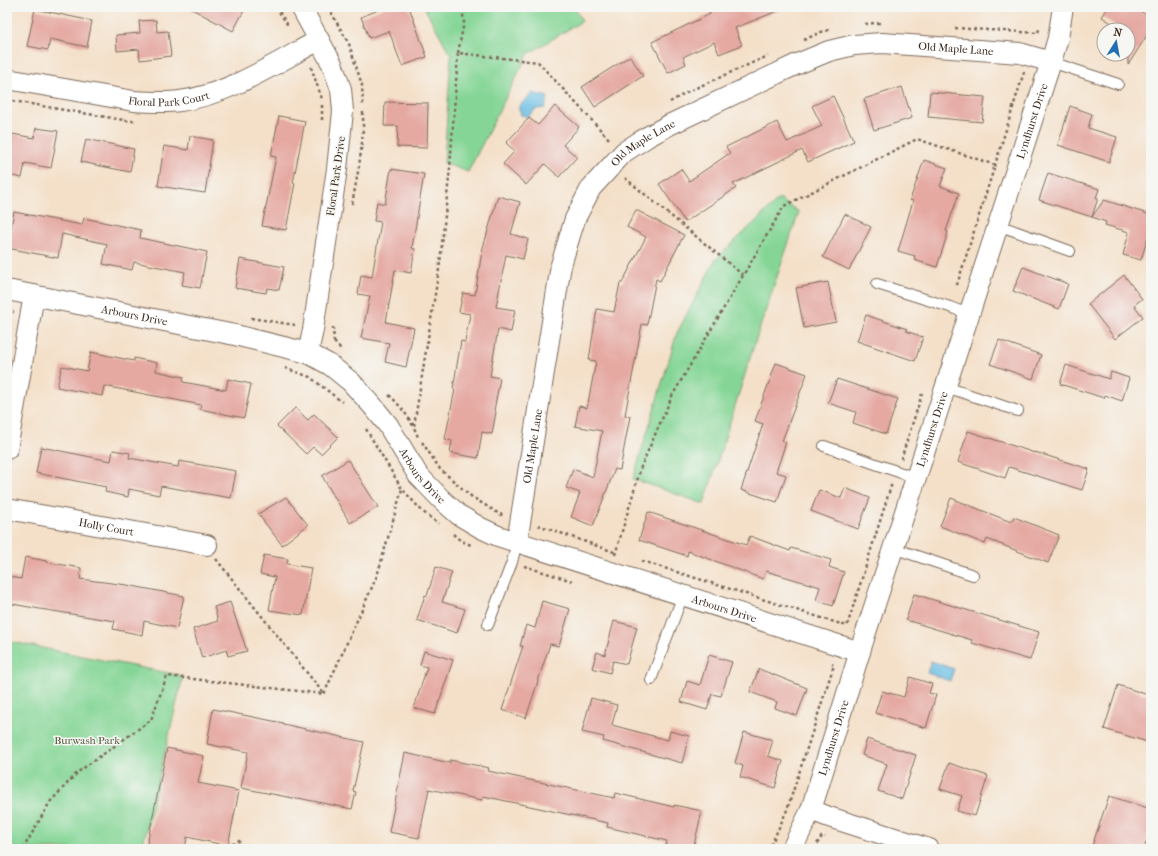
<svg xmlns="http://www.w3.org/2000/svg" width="1158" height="856" viewBox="0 0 1158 856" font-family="'IM FELL French Canon',serif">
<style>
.green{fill:#85d696;stroke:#60805a}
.water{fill:#67bde4;stroke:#517481}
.building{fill:#e5a9a2}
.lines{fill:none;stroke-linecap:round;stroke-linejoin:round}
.service-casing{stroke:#7c6a5a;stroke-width:12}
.minor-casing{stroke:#7c6a5a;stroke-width:22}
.path{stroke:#7c6a5a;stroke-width:2.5;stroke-dasharray:3 3;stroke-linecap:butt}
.service{stroke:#fff;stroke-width:10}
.minor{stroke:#fff;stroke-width:20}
.labels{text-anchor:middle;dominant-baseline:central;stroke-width:3;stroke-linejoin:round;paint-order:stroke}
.street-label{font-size:11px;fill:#3b2a1e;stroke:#f6f6f2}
.park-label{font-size:11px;fill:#4e553c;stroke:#f6f6f2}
</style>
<rect width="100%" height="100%" fill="#f6f6f2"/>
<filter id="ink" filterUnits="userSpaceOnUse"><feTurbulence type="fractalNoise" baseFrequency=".025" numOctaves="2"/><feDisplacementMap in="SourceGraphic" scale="8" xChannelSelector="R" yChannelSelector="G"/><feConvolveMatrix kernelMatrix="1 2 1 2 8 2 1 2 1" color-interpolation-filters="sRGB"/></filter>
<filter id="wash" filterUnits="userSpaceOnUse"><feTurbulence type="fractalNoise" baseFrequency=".012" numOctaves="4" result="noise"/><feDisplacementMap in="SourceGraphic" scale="16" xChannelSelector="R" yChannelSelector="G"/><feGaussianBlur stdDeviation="0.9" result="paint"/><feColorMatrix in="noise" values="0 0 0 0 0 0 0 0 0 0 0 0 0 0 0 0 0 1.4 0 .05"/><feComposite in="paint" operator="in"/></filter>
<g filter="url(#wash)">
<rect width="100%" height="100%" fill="#f4e0c9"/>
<path class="green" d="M 424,7 L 574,7 L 582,21 L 528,54 L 468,172 L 444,163 L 451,55 Z
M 779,199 L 799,212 L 757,336 L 704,504 L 633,479 L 677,333 L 715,260 Z
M 7,641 L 183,676 L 142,849 L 7,849 Z"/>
<path class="water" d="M 533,93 L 548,97 L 545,108 L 536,109 L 527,117 L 523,115 L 522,116 L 520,114 L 521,112 L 519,110 L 519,106 Z
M 931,661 L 954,669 L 950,681 L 927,673 Z"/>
<g id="blocks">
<path class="building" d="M 188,7 L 246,7 L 233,31 Z
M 386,7 L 409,7 L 427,57 L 402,66 L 389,31 L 369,38 L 361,17 Z
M 719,7 L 785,8 L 735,28 L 742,45 L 719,54 L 714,42 L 683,57 L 686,64 L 668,73 L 652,42 L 710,14 L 709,11 Z
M 1108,7 L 1134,7 L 1151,18 L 1151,29 L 1128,65 L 1128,30 L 1122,30 L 1102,17 Z
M 35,9 L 92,21 L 87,47 L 50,39 L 48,50 L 27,46 Z
M 156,20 L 157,32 L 168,31 L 171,56 L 140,60 L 139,49 L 117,51 L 116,35 L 140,33 L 139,21 Z
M 630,56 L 643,76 L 595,107 L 582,87 Z
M 902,87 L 912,118 L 874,130 L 864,99 Z
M 930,92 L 985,97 L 982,122 L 928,117 Z
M 833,96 L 854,141 L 808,162 L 802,150 L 733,184 L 736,188 L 685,222 L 659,184 L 681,169 L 689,181 L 730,153 L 726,147 L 777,122 L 787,142 L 822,126 L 812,106 Z
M 385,102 L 428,103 L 427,148 L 397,147 L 398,126 L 384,126 Z
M 555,106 L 579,127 L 563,145 L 577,157 L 559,177 L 545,164 L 526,185 L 503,164 L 515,151 L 506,143 L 529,118 L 538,125 Z
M 1070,106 L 1092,114 L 1088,128 L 1117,137 L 1109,162 L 1058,145 Z
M 279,116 L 305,121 L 293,183 L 295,183 L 286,230 L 262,226 L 276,157 L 271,156 Z
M 36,128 L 58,131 L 51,168 L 25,163 L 22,178 L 7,175 L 7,133 L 34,138 Z
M 190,136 L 213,140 L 205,193 L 158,186 L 164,146 L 188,150 Z
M 86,139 L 134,149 L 130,172 L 81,162 Z
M 924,160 L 947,168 L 940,186 L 959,193 L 946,231 L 948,232 L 937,267 L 914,260 L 915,256 L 898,251 L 913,201 L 910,200 Z
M 391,169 L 424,174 L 412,248 L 415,249 L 411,273 L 395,270 L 386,322 L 414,328 L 406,367 L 385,362 L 389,343 L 361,338 L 370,296 L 358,294 L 361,275 L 372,277 L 381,222 L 374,221 L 377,202 L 385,204 Z
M 1048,173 L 1099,189 L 1096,198 L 1098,198 L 1092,217 L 1039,200 Z
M 498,196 L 520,202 L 511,234 L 528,239 L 523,259 L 506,255 L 496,307 L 515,310 L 511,332 L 498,329 L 490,376 L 500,378 L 494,411 L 496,412 L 492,434 L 482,432 L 478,458 L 450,453 L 452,441 L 445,439 L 455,389 L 453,389 L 461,341 L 465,342 L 470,314 L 459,312 L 463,293 L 475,295 L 482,251 Z
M 1104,200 L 1151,215 L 1151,227 L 1141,260 L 1123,255 L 1129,232 L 1105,225 L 1106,222 L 1092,217 Z
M 636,210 L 684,235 L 660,281 L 656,279 L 647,325 L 642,324 L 625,415 L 630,416 L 620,470 L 615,469 L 593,526 L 571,517 L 580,493 L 566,488 L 573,469 L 593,477 L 602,431 L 575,426 L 579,406 L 587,408 L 596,361 L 589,360 L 597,309 L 614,312 L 620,283 L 622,283 L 646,237 L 627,227 Z
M 14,212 L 82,225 L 84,218 L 141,230 L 140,238 L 207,252 L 200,288 L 182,285 L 185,272 L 134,262 L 132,270 L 103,264 L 107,244 L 62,234 L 58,258 L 7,248 Z
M 845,214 L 871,227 L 849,270 L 823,257 Z
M 240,259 L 284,267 L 279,290 L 267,288 L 266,293 L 235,288 Z
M 1023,267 L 1068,284 L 1059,309 L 1013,291 Z
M 1124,275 L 1142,299 L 1134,305 L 1143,317 L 1115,339 L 1088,304 Z
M 828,282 L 836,322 L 804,328 L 796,288 Z
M 866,315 L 907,329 L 906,331 L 923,337 L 915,361 L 857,341 Z
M 999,340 L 1041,355 L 1033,379 L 990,364 Z
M 91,352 L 134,361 L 134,358 L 157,363 L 156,371 L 184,377 L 183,382 L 226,390 L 228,379 L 251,384 L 244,418 L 200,409 L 201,405 L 104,386 L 102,396 L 57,387 L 62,366 L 87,371 Z
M 776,363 L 807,374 L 782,441 L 786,442 L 776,472 L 786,475 L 777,502 L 741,490 L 763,424 L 755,421 Z
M 1066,365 L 1109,379 L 1111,372 L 1129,378 L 1122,401 L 1105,395 L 1104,398 L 1060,384 Z
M 837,379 L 898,399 L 886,434 L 853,423 L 856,412 L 828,403 Z
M 295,408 L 308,420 L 314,414 L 338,437 L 321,454 L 313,447 L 306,454 L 277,426 Z
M 968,431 L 1035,453 L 1035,452 L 1089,469 L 1082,490 L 1009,467 L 1005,478 L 958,462 Z
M 41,447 L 111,461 L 113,450 L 130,453 L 129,458 L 178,467 L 179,461 L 236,471 L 231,498 L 161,486 L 159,495 L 129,489 L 128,497 L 105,492 L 106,487 L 36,473 Z
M 348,460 L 378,507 L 350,523 L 322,476 Z
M 845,488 L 870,498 L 858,529 L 811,511 L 819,490 L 841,498 Z
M 286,497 L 308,525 L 282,545 L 258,514 Z
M 951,498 L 1011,522 L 1014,517 L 1059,535 L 1048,563 L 987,539 L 985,544 L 940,526 Z
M 648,512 L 746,545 L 750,536 L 790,551 L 791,548 L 831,560 L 829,567 L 844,572 L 833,606 L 816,600 L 820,587 L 766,571 L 763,579 L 688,551 L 687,556 L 639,540 Z
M 264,555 L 288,559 L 287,564 L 311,568 L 303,615 L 269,610 L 275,577 L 260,574 Z
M 25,557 L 47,561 L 47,562 L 81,568 L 80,579 L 127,585 L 184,596 L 177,628 L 144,621 L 142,635 L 113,629 L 115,621 L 40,609 L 7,603 L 7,576 L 21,579 Z
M 436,567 L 452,572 L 442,602 L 465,609 L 457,633 L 417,620 L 425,595 L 427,596 Z
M 914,594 L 1039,632 L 1030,660 L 972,643 L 972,640 L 906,620 Z
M 542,601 L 570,609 L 559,646 L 550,644 L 526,718 L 502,710 L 523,646 L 520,646 L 526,625 L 535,628 Z
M 230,602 L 247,651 L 228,656 L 226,650 L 202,658 L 193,629 L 218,621 L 214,607 Z
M 614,621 L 637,627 L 627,664 L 613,661 L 610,673 L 592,668 L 597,652 L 605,655 Z
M 424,651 L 453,660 L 435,714 L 414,708 L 427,667 L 420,665 Z
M 709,655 L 732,662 L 721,696 L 712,694 L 707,710 L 681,702 L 687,681 L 700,685 Z
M 759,669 L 807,688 L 797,716 L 775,708 L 777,702 L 750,692 Z
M 910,677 L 932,684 L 929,693 L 936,695 L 926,728 L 875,713 L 882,691 L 904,697 Z
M 1118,685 L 1151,696 L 1151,743 L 1104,729 Z
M 591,698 L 617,705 L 612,725 L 668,740 L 670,731 L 689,736 L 682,763 L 603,741 L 604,737 L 582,732 Z
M 213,709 L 283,723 L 283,724 L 364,742 L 353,791 L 356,792 L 352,809 L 298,798 L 298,799 L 241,788 L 248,752 L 207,744 Z
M 744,732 L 773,740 L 768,756 L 783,761 L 775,788 L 740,777 L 743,766 L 735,763 Z
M 867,739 L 916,755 L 902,799 L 878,791 L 887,764 L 862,755 Z
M 167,748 L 204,756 L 198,783 L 239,791 L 228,846 L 187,837 L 185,849 L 146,849 Z
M 405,753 L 450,763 L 450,760 L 489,768 L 488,771 L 614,798 L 615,793 L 674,807 L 674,805 L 702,811 L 693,849 L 665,849 L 667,841 L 607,827 L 608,823 L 483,796 L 482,800 L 429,789 L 419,838 L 389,832 Z
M 949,763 L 988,776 L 975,816 L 957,811 L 962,796 L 940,789 Z
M 1109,796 L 1151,809 L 1151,827 L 1144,849 L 1091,849 Z"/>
</g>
</g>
<g filter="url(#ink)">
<use href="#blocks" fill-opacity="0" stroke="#7c6a5a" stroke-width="1"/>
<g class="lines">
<g class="service-casing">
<path id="service" d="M 1051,62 L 1118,84
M 998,225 L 1070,251
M 877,284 L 950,307 L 968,314
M 946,387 L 1018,411
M 824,446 L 916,478
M 893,548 L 973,575
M 488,625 L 512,562 L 517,542
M 651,680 L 683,595"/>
</g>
<g class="minor-casing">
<g id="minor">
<path d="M 301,7 L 332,64 L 341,89 L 343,111 L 337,169 L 313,330 L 308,353"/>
<path id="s1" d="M 7,79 L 134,101 C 149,102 165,103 180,101 C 228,95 276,63 319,40"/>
<path id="s2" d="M 7,290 L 235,335 L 308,353 L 330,365 L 351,382 L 371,404 L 388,425 L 418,475 L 441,499 L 459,515 L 481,528 L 498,536 L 860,652"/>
<path d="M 7,449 L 34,295"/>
<path id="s3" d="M 7,509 L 207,545"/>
<path id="s4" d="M 517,542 L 561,265 L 575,219 L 591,188 L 624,152 L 647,137 L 669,125 L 795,65 L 829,51 L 854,45 L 882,43 L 1020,53 L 1051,62"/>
<path d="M 811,810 L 829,817 L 929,849"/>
<path id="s5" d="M 792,849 L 811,810 L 866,632 L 1051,62 L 1058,38 L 1063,7"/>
</g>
</g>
<path class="path" d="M 276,7 L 289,27
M 328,7 L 349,44 L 362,85 L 363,105
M 865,24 L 875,23 L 882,23
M 955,28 L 1038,33 L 1039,29
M 804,40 L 821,32 L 829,30
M 458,53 L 464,22 L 462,7
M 311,67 L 322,99
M 7,100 L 129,121 L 137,121
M 670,102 L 689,91 L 768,56
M 322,120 L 322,105
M 996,166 L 995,165 L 1024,72
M 625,178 L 743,275
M 352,204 C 358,173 364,143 363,112
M 7,311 L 14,312
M 251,318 L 295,325
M 333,327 L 334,342
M 334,342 L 341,349
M 285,368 L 310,377 L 342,402
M 389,395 C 402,407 412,421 418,437
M 414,426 L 440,263 L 450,168 L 458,53 L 538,62 L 610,140
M 366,429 L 402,489 L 423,512 L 439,524
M 422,442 L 440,469 L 472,497 L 501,515 L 502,513
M 901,459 L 922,394
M 538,525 L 617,553
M 453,534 L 461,541 L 471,545
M 615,555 L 641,467 L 672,396 L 784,206 L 917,139 L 995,165 L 956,288
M 216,559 L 324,694
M 642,561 L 847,626 L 892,483
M 524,566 L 572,581
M 23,849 L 50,802 L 78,772 L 151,720 L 167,676 L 324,694 L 377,576 L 402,489
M 221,849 L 242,840
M 766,849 L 772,843 L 787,810 L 834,665 L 832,664
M 814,849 L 822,836 L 825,837"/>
<use href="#service" class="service"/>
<use href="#minor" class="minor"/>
</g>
</g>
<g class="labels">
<g class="street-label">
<text stroke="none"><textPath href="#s4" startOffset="769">Old Maple Lane</textPath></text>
<text stroke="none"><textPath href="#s1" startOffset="164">Floral Park Court</textPath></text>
<text stroke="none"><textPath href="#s5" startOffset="767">Lyndhurst Drive</textPath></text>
<text stroke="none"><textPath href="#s4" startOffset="433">Old Maple Lane</textPath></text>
<text transform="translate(336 176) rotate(-82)">Floral Park Drive</text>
<text stroke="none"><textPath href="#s2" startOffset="130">Arbours Drive</textPath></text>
<text stroke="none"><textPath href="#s5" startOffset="443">Lyndhurst Drive</textPath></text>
<text stroke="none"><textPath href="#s4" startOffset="97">Old Maple Lane</textPath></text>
<text stroke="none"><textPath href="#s2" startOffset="478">Arbours Drive</textPath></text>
<text stroke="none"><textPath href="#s3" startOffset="101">Holly Court</textPath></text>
<text stroke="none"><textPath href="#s2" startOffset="814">Arbours Drive</textPath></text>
<text stroke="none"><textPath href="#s5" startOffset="119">Lyndhurst Drive</textPath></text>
</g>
<g class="park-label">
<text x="87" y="740">Burwash Park</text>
</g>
</g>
<rect width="1158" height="856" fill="none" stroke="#f6f6f2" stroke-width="24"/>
<g transform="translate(1116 42) rotate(11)"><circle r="19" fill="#f6f6f2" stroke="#aba49d"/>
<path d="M0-3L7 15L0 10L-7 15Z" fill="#1f6fb2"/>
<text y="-6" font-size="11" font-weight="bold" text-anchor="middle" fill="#3b2a1e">N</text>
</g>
</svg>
